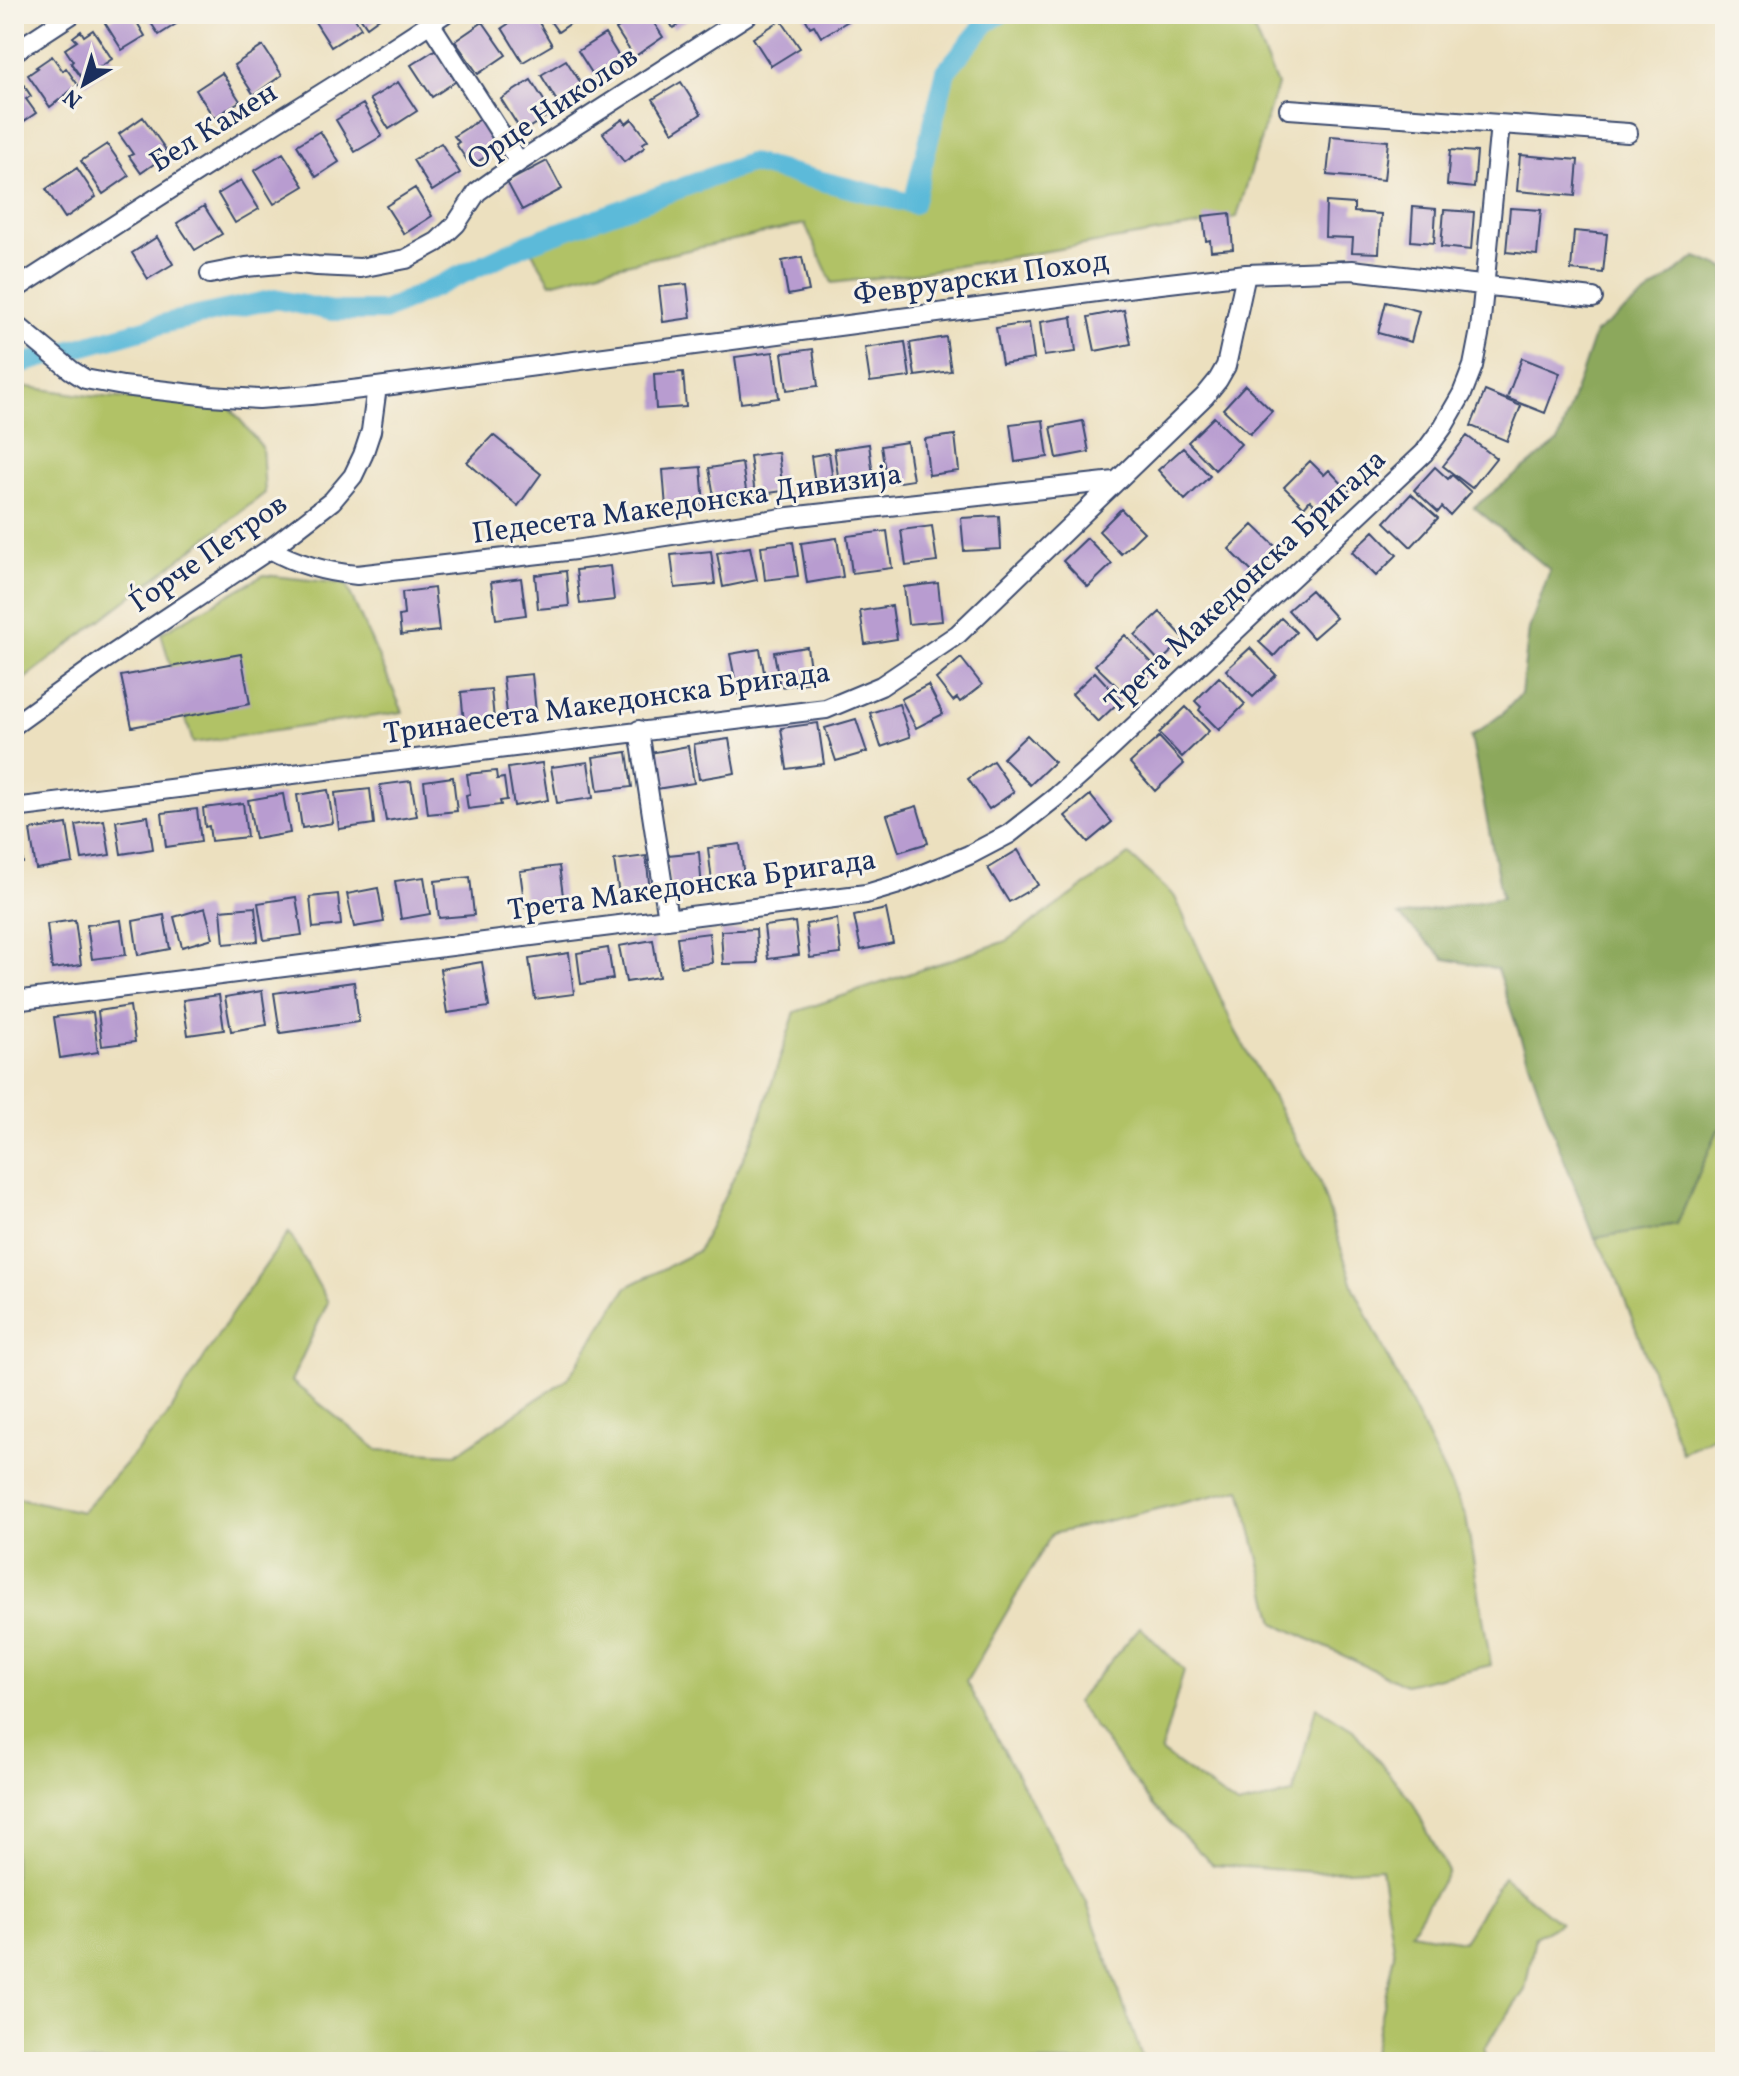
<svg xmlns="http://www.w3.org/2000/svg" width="1739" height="2076" viewBox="0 0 1739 2076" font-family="Vollkorn,serif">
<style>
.green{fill:#b1c266;stroke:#667862;stroke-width:2}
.forest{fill:#8ca85b;stroke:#546c5c;stroke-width:2}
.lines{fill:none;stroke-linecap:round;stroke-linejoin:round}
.canal{stroke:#5bbad9;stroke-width:20}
.building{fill:#b89cd0}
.street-casing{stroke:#3a4a6d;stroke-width:22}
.street{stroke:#fff;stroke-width:18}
.labels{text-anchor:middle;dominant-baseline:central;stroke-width:6;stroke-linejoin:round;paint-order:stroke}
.street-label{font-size:30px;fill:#1b2f5e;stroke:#f7f3e8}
</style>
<rect width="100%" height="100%" fill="#f7f3e8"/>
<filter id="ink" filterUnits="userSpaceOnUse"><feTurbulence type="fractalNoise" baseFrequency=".0125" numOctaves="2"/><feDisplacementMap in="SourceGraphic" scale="16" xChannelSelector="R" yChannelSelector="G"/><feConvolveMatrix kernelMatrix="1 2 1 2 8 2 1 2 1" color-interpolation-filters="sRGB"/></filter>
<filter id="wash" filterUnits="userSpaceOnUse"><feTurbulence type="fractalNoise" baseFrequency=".006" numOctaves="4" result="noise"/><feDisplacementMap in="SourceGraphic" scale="32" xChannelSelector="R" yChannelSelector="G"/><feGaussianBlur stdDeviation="1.8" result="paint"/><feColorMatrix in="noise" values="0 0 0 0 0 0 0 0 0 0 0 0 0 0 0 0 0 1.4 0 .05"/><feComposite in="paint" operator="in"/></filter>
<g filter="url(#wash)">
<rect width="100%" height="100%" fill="#ece0bf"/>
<path class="green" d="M 1001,14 L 1247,14 L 1277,85 L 1237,217 L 1196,226 L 910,274 L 832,283 L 805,224 L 608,268 L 551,283 L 527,244 L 742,161 L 913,204 L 946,71 L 986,23 Z
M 14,385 L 90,396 L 228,405 L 262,447 L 265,493 L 14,687 Z
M 264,575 L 346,584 L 403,712 L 193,743 L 161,633 Z
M 1129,855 L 1175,897 L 1235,1030 L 1319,1180 L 1354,1288 L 1466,1517 L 1491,1665 L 1405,1685 L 1275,1623 L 1241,1489 L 1052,1534 L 966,1682 L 1086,1901 L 1144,2062 L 14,2062 L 14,1497 L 82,1512 L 166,1418 L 231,1315 L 289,1232 L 328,1302 L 291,1381 L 378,1450 L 456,1454 L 568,1378 L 627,1287 L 698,1251 L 756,1132 L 795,1012 L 1006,941 Z
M 1725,1126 L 1725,1430 L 1682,1453 L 1614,1270 L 1595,1238 L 1677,1224 L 1718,1130 Z
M 1140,1627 L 1184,1670 L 1161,1752 L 1237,1806 L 1293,1794 L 1316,1707 L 1353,1730 L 1412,1801 L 1448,1872 L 1411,1932 L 1463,1941 L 1503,1877 L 1560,1923 L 1535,1937 L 1525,1990 L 1484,2048 L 1485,2062 L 1371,2062 L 1394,1954 L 1381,1868 L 1315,1872 L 1213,1865 L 1154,1807 L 1076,1702 Z"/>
<path class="forest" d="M 1696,257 L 1725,268 L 1725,1126 L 1718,1130 L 1677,1224 L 1595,1238 L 1551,1126 L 1497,969 L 1445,959 L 1399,916 L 1502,898 L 1471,737 L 1502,714 L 1521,694 L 1529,629 L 1550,570 L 1474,507 L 1558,442 L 1595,333 Z"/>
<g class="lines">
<path class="canal" d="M 14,366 L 170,322 L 275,299 L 332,311 L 384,311 L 527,244 L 750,163 L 913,204 L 946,71 L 986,23 L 1001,14"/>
</g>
<g id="blocks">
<path class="building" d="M 119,14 L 132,14 L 145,36 L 122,50 L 105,23 Z
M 145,14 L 185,14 L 187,17 L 159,35 Z
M 310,14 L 352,14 L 361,28 L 331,47 Z
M 358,14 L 385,14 L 367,27 Z
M 524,14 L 534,14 L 552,45 L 523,62 L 502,28 Z
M 545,14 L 584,14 L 558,32 Z
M 638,14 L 648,14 L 663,37 L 634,57 L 616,29 Z
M 665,14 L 697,14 L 673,28 Z
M 803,14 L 846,14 L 850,20 L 821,37 L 814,25 L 810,27 Z
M 781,20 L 800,48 L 771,66 L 753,38 Z
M 483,22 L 506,55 L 478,74 L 455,41 Z
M 93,30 L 112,59 L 100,67 L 104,72 L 86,84 L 71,63 L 73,61 L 65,49 L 77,41 L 73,37 L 81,31 L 84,36 Z
M 605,34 L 626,68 L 599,84 L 578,51 Z
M 263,46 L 282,75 L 254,95 L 234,65 Z
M 441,46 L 461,78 L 432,97 L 411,65 Z
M 52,56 L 63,71 L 66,68 L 78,85 L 50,107 L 28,75 L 38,68 L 36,67 Z
M 566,60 L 584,88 L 558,103 L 541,75 Z
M 222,73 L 240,101 L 214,118 L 196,90 Z
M 19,78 L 31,96 L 26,99 L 36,113 L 14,128 L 14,81 Z
M 531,80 L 552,113 L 522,132 L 501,99 Z
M 398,82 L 417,111 L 389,129 L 370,99 Z
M 681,82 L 701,114 L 673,132 L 653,99 Z
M 363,104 L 382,136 L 355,152 L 336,120 Z
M 143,117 L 166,150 L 155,157 L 158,161 L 141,173 L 129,156 L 133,154 L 119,134 Z
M 484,117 L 502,146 L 471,166 L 456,144 L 459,142 L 454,136 Z
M 623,119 L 626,124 L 632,119 L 648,140 L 642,144 L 645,147 L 624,162 L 603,133 Z
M 320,131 L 339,162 L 316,177 L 297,145 Z
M 1331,136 L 1388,141 L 1384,180 L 1327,175 Z
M 441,143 L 460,173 L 432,191 L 413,160 Z
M 107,144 L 129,176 L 103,194 L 81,161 Z
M 1450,150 L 1477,152 L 1474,188 L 1447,185 Z
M 283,153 L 304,186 L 274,204 L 254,171 Z
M 1520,155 L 1578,160 L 1575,196 L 1517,191 Z
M 547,161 L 562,189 L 522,210 L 507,182 Z
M 77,168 L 96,197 L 65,218 L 46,189 Z
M 241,180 L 259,209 L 235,223 L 218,194 Z
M 415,188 L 432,216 L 404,234 L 386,206 Z
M 1326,202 L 1354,204 L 1354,212 L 1381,214 L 1379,253 L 1352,252 L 1353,238 L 1325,237 Z
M 204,206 L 222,234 L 195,250 L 177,223 Z
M 1413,207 L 1436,209 L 1434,243 L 1411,241 Z
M 1510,208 L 1541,210 L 1537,255 L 1506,252 Z
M 1444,210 L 1474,212 L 1471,250 L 1441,247 Z
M 1230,213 L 1233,249 L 1211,251 L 1210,240 L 1206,241 L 1203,216 Z
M 1574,231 L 1607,234 L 1603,273 L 1571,270 Z
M 157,237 L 173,264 L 148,279 L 132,253 Z
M 802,257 L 809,291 L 788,295 L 782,261 Z
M 687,284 L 691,318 L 663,322 L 659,287 Z
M 1386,302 L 1419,311 L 1411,342 L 1378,333 Z
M 1124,310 L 1131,344 L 1095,351 L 1088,317 Z
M 1072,317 L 1076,352 L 1044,356 L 1040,322 Z
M 1029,323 L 1034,359 L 1002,364 L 996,328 Z
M 946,337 L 951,371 L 915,376 L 910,343 Z
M 905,342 L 910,377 L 870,382 L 865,348 Z
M 813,349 L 818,386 L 787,390 L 782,353 Z
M 773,352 L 779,398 L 741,403 L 735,357 Z
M 1522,358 L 1560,373 L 1545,413 L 1507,398 Z
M 683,372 L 686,407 L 656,409 L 654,374 Z
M 1245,385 L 1272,411 L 1250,434 L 1223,409 Z
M 1485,391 L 1521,406 L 1507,441 L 1471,426 Z
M 1214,417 L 1241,444 L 1215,470 L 1188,442 Z
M 1043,420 L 1048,457 L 1015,462 L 1010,424 Z
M 1083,421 L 1089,452 L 1057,458 L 1051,427 Z
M 493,435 L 541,474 L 518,506 L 467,462 Z
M 955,435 L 959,471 L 929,475 L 925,439 Z
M 1467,436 L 1496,458 L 1472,488 L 1443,466 Z
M 907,442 L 913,480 L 887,484 L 881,446 Z
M 869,444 L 874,484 L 840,489 L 834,449 Z
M 1183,448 L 1210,476 L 1185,500 L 1158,470 Z
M 778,452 L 783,491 L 755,495 L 750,456 Z
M 829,453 L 834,488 L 816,491 L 811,456 Z
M 1310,461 L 1324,475 L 1329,470 L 1349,491 L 1325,515 L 1310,500 L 1304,507 L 1284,487 Z
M 742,463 L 747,497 L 715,502 L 709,468 Z
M 701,467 L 704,505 L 666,508 L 663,470 Z
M 1435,467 L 1448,479 L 1452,475 L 1471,492 L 1450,515 L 1442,507 L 1438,512 L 1414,490 Z
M 1411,494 L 1438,518 L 1411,547 L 1385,522 Z
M 1121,509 L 1144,532 L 1121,554 L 1099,531 Z
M 999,516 L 1001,549 L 964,551 L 961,518 Z
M 1253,525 L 1279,550 L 1255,575 L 1229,549 Z
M 932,526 L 937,562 L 906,566 L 901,530 Z
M 887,531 L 892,568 L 852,573 L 847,536 Z
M 1374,531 L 1397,555 L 1376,576 L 1352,552 Z
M 837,538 L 843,577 L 807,583 L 801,543 Z
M 1087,538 L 1112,564 L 1088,587 L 1063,561 Z
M 793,542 L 798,576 L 765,580 L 761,546 Z
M 750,547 L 757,580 L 723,587 L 717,553 Z
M 711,551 L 715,584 L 675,588 L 671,555 Z
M 610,566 L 614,600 L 580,604 L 576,570 Z
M 566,571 L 569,606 L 538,609 L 535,575 Z
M 521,578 L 526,615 L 496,619 L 491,582 Z
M 938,583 L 942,621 L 908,624 L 904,587 Z
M 434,588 L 439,631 L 401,635 L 399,616 L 404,615 L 402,592 Z
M 1311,590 L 1336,618 L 1313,638 L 1288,610 Z
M 892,606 L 897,639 L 865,644 L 860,611 Z
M 1160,612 L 1185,639 L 1160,662 L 1135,635 Z
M 1281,618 L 1296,632 L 1274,656 L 1259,642 Z
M 1125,635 L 1156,667 L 1127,696 L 1095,665 Z
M 807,647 L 812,682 L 780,687 L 774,652 Z
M 1250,648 L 1276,675 L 1253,697 L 1226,670 Z
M 760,649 L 767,689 L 738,694 L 730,654 Z
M 241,654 L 250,704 L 132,727 L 121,676 Z
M 961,658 L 982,685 L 960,702 L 957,698 L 953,701 L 936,679 Z
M 1095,672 L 1121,700 L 1098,722 L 1072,694 Z
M 532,674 L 536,712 L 507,714 L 503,677 Z
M 1219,677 L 1245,704 L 1219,730 L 1199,710 L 1201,707 L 1195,701 Z
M 928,685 L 943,714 L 916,728 L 901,699 Z
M 491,689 L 494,719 L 464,722 L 461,692 Z
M 899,704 L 910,737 L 881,747 L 870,713 Z
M 1186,707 L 1209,731 L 1182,757 L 1159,733 Z
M 856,719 L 867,752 L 836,761 L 825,728 Z
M 818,723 L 824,764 L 787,769 L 781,728 Z
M 1027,735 L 1054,762 L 1030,785 L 1003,758 Z
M 1159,737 L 1184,764 L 1155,791 L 1130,763 Z
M 729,739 L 735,773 L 699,779 L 694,744 Z
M 688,746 L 694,783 L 656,789 L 650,753 Z
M 627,752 L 632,787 L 598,791 L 593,757 Z
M 993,761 L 1014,792 L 989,809 L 968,779 Z
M 588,762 L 593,798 L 557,803 L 551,767 Z
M 542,763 L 548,800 L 514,806 L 508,768 Z
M 496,771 L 497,779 L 504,778 L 507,800 L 500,801 L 501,805 L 468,809 L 466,795 L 470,794 L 467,774 Z
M 453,777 L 457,811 L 428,814 L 424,781 Z
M 411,781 L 417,816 L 386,821 L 380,785 Z
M 370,789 L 374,824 L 339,829 L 335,793 Z
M 328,790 L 333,823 L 302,828 L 297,795 Z
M 283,794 L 290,833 L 255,839 L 248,800 Z
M 1090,795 L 1112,822 L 1088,842 L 1065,816 Z
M 243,803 L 247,837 L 211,841 L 209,826 L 205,827 L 203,808 Z
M 917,806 L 928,843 L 899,852 L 887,815 Z
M 197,809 L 201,842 L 166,847 L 162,813 Z
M 148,816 L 153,849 L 121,854 L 116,821 Z
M 104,820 L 110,855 L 82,859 L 76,825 Z
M 67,824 L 73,863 L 36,869 L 30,830 Z
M 14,832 L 19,832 L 23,863 L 14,865 Z
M 740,844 L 744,878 L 712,882 L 708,848 Z
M 1018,850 L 1038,885 L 1009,902 L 988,868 Z
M 699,852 L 702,890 L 672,893 L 668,855 Z
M 646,856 L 650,891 L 619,895 L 614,860 Z
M 559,866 L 564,903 L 525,908 L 520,871 Z
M 424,877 L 430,914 L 401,919 L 395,881 Z
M 470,877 L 474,915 L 439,918 L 435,881 Z
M 378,888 L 384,922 L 354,927 L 347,894 Z
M 338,894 L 341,925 L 313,928 L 310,897 Z
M 296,897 L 302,935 L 264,940 L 258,903 Z
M 255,907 L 258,941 L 224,944 L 221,910 Z
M 205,908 L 213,938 L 182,947 L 174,917 Z
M 886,909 L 893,943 L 861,950 L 854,916 Z
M 164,915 L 170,949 L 138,955 L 133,921 Z
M 837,919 L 841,954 L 810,958 L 806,924 Z
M 75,920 L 81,965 L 52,969 L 47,924 Z
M 121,920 L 126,955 L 92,959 L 87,925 Z
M 795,922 L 799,955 L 768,959 L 764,926 Z
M 756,929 L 758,963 L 723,964 L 721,931 Z
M 709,933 L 712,963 L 681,967 L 677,937 Z
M 653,940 L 659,977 L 626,982 L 619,946 Z
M 608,948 L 613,979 L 581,984 L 577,953 Z
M 569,953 L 574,994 L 535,999 L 529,959 Z
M 482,962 L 489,1007 L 447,1013 L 440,969 Z
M 354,982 L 359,1022 L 280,1033 L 274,993 Z
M 262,991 L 267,1025 L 231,1031 L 225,997 Z
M 219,995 L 224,1030 L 188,1035 L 183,1000 Z
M 130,1006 L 135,1042 L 102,1046 L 98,1011 Z
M 93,1012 L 98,1052 L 60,1058 L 54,1017 Z"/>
</g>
</g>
<g filter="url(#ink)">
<use href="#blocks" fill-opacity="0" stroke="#3a4a6d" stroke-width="2"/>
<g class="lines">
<g class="street-casing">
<path id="street" d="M 430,23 L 519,162
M 14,52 L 72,14
M 1289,109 L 1628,133
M 210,274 L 246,267 L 291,263 L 317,266 L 360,268 L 406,259 L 437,242 L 456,224 L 477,192 L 519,162 L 749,14
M 14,290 L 214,161 L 337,84 L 444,14
M 14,323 L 71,370 L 85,379 L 123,386 L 210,396 L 259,399 L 311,395 L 377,387 L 1135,287 L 1246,274 L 1352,270 L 1593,298
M 270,549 C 298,565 325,572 357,575 L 575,550 L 789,517 L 1115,481
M 14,725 L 101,662 L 270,549 L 332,501 L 353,476 L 363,455 L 371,431 L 377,387
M 639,730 L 668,919
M 14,808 L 826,709 L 881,686 L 958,634 L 1205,396 L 1218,380 L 1226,366 L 1246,274
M 14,1001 L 866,894 L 896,885 L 969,855 L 1009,834 L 1056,797 L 1108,751 L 1424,453 L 1443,427 L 1462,394 L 1473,366 L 1480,330 L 1500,124"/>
</g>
<use href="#street" class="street"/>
</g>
</g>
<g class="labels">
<g class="street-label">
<text transform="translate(553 109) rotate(-34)">Орце Николов</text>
<text transform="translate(214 128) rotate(-32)">Бел Камен</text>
<text transform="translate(981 279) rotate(-8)">Февруарски Поход</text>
<text transform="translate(687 505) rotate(-8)">Педесета Македонска Дивизија</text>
<text transform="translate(209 554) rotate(-35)">Ѓорче Петров</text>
<text transform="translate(1246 582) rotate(-43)">Трета Македонска Бригада</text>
<text transform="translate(607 704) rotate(-8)">Тринаесета Македонска Бригада</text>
<text transform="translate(692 886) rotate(-8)">Трета Македонска Бригада</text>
</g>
</g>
<rect width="1739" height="2076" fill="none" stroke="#f7f3e8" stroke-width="48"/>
<g transform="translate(84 84) rotate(218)" stroke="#f7f3e8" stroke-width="6" paint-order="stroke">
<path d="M0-6L14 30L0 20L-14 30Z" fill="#1b2f5e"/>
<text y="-12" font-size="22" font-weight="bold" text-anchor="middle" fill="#1b2f5e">N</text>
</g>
</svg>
